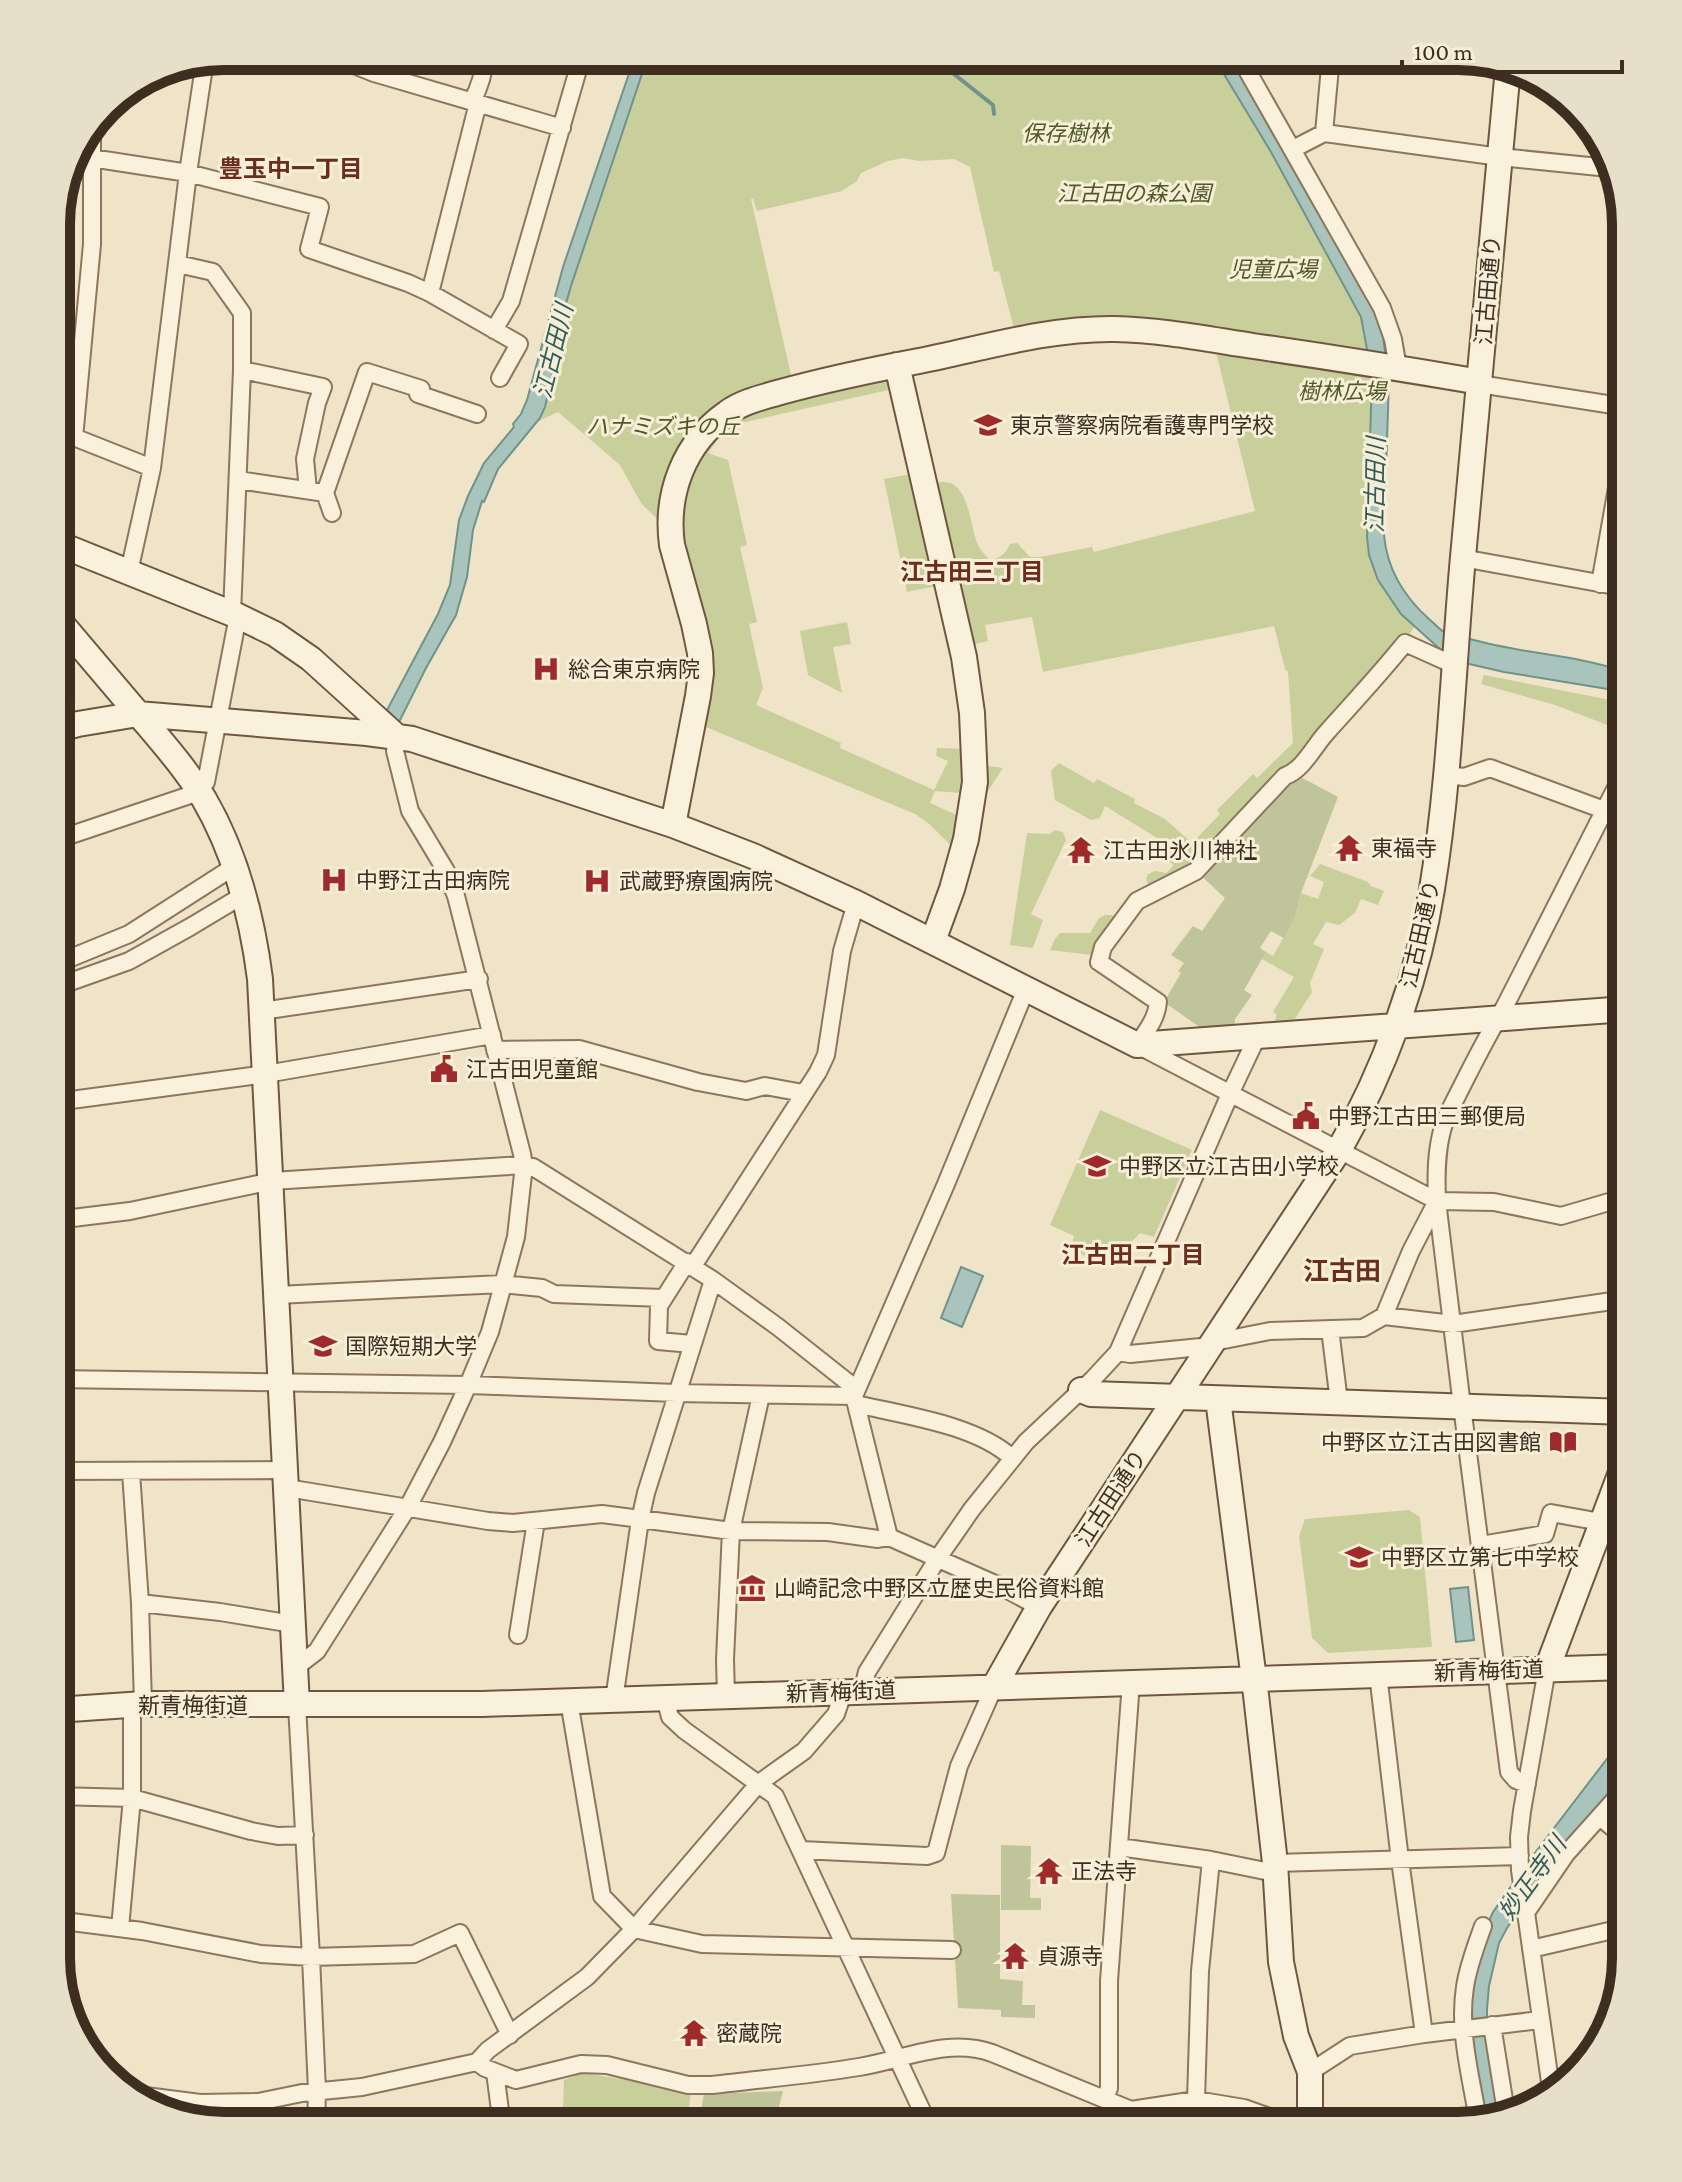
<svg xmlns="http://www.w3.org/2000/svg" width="1682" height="2182" viewBox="0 0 1682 2182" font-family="'Crimson Pro','Noto Sans JP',serif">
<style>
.green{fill:#c9cf9b;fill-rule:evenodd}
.cemetery{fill:#bfc49a}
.water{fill:#a9c4bc;stroke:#6f938a;stroke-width:2}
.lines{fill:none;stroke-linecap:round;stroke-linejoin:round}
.stream{stroke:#6f938a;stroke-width:4}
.street-casing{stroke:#8d765c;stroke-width:20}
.secondary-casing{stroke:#6f573f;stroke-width:28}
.street{stroke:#faf1dc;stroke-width:16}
.secondary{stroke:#faf1dc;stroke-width:24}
.labels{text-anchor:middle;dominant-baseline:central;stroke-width:6;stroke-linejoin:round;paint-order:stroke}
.park-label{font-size:22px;font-style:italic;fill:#4d5a26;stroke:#f7eed8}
.street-label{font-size:22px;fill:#3d2e20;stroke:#f7eed8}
.poi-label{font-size:22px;fill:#3d2e20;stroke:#f7eed8;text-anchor:start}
.neighbourhood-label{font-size:24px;font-weight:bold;fill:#6b2e1e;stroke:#f7eed8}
.water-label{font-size:24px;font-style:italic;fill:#2f5d5a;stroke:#f7eed8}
.quarter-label{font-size:26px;font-weight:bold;fill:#6b2e1e;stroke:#f7eed8}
.rim{fill:none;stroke:#3d2e20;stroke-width:10}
</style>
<rect width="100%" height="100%" fill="#f0e4c8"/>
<path class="green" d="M 648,56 L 1213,56 L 1271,152 L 1361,317 L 1372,376 L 1367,533 L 1369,555 L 1401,614 L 1414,627 L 1405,643 L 1196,871 L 1152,893 L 1146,879 L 1148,874 L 1155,871 L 1166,873 L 1174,865 L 1155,853 L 1162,841 L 1105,806 L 1100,818 L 1091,820 L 1055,800 L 1051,771 L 1059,763 L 1094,783 L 1097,779 L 1135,799 L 1134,803 L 1165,819 L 1192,843 L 1220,814 L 1217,810 L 1253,774 L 1257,778 L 1293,743 L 1288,672 L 1285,669 L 1274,626 L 1043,672 L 1032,617 L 985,625 L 988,641 L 962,647 L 947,584 L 907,592 L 884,479 L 922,472 L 925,486 C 931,484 938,482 944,482 C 970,482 970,529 978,545 C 981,551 985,555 990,560 C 1001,558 1005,554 1010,544 L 1017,543 L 1030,557 L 1040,557 L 1092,547 L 1094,552 L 1255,511 L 1213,340 L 1017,340 L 999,271 L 994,272 L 970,167 L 954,159 L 919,161 L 903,158 L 888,161 L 861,173 L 857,181 L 842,191 L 757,211 L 753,199 L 751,199 L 794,388 L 897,365 L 902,387 L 741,423 L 721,435 L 708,453 L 728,460 L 747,545 L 740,547 L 757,622 L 749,624 L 763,688 L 756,705 L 841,743 L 840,748 L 934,790 L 948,761 L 936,756 L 937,748 L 973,749 L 974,764 L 1003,768 L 969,820 L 962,856 L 928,823 L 915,814 L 694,722 L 698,696 L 670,532 L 641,503 L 620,465 L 558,412 L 535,423 L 540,418 L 563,314 L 571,286 ZM 935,791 L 973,794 L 968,820 L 930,803 Z
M 847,622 L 851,644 L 833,647 L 842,693 L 808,675 L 800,631 Z
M 1484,675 L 1626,703 L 1626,732 L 1555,705 L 1481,684 Z
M 1055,830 L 1063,832 L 1066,840 L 1031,914 L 1043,920 L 1033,948 L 1010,945 L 1027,833 L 1050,834 Z
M 1320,864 L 1368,882 L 1371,886 L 1384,891 L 1378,905 L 1361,899 L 1355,913 L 1339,925 L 1326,922 L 1313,944 L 1324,949 L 1310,983 L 1312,992 L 1293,1022 L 1280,1024 L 1275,1020 L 1277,1015 L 1273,1012 L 1294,977 L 1262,959 L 1266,952 L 1273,956 L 1295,917 L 1301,893 L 1318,899 L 1324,882 L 1310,876 Z
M 1105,915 L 1112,915 L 1122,921 L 1100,956 L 1050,950 L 1055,939 L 1060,933 L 1090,933 L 1099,918 Z
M 1100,1110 L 1192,1150 L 1154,1237 L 1140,1233 L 1108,1266 L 1070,1249 L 1074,1236 L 1050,1225 Z
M 1409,1510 L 1420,1517 L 1432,1647 L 1328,1653 L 1312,1638 L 1299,1536 L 1305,1519 Z
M 583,2073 L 691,2090 L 687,2126 L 587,2126 L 588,2110 L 563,2107 L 564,2080 Z"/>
<path class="cemetery" d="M 1293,773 L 1338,797 L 1301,893 L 1295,917 L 1284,938 L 1271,931 L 1260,948 L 1266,952 L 1244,990 L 1252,995 L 1235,1019 L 1234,1029 L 1205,1031 L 1164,1002 L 1181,973 L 1178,971 L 1184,963 L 1171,955 L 1193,926 L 1202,931 L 1225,898 L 1196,871 Z
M 1001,1845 L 1031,1846 L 1030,1898 L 1041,1898 L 1041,1910 L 1001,1910 Z
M 951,1894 L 1000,1895 L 1000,1979 L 1023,1981 L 1022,2005 L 1035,2005 L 1035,2018 L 1001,2017 L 1001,2010 L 958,2008 Z
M 783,2091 L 774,2126 L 698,2126 L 704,2094 Z"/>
<path class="water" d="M 635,56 L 648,56 L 571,286 L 563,314 L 557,354 L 545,407 L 540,418 L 498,469 L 484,502 L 482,501 L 473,530 L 467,577 L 456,615 L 426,668 L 399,722 L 387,710 L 438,614 L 450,585 L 459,520 L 468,496 L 484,463 L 514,427 L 513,424 L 521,414 L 527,400 L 563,267 Z
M 1213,56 L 1233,56 L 1381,323 L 1389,379 L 1384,535 C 1387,569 1404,597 1430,620 C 1434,623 1439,629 1444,632 C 1453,636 1465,637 1474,640 C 1524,654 1577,655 1626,672 L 1626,692 L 1504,672 L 1465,663 L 1442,651 L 1401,614 L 1378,580 L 1369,555 L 1367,537 L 1372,376 L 1361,317 L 1271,152 Z
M 961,1267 L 983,1276 L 962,1327 L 941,1318 Z
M 1468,1587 L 1474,1640 L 1456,1642 L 1450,1589 Z
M 1626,1734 L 1626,1771 L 1546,1871 L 1507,1928 L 1499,1943 L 1489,1986 L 1487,2009 L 1487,2036 L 1500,2113 L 1482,2119 L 1466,2017 L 1485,1930 L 1493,1912 L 1528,1862 Z"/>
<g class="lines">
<path class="stream" d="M 938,56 L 940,63 L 993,105 L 994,114"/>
<g class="street-casing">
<path id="street" d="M 332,56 L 374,73 L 562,128
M 1239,56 L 1382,308 L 1393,339 L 1398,368
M 472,101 C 480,87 484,72 485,56
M 1324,133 L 1331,56
M 1293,149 L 1324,133 L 1332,134 L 1500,157 L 1609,168
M 72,155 L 188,173 L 320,207 L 309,249 L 408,283 L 430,293 L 519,344 L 500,378
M 178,264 L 213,272 L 242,313 L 242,370 L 232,614
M 430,293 L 478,103
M 494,330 L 511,301 L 582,56
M 242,370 L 323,387 L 317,403 L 305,459 L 308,490
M 1479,384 L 1626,407
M 56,430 L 152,468
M 74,438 L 92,244 L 92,125
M 238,480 L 325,493 L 332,513
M 325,493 L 367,372 L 421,389 L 418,394 L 477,414
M 1462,558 L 1626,588
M 129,572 L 152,468 L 188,173 L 205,60
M 1600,584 L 1626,437
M 1454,665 L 1405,643 C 1380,674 1353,703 1327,732 C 1314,746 1303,770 1285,776 L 1196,871 L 1137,901 L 1103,947 L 1099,962 L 1158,1002 C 1157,1018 1146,1032 1137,1045 L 1437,1201 L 1494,1202 L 1561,1216 L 1626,1197
M 1446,775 L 1464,777 L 1490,768 L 1604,810
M 56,840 L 190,795 L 199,790 L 206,782 L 238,616
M 56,964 L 129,934 L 235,866
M 56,987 L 129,961 L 190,927 L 245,894
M 262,1011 L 479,979
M 495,1050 L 579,1049 L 698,1082 L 746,1091 L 765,1086 L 803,1093
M 56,1102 L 266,1074 L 492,1035
M 687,1262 L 659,1306 L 658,1341 L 692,1344
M 693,1266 L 818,1072 L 826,1055 L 842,951 L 856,903
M 277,1295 L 502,1284 L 542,1288 L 554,1294 L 663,1298
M 1384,1316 L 1411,1251 L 1437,1201
M 1330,1329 L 1339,1402
M 1214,1342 L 1270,1331 L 1363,1328 L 1384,1316 L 1453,1324 L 1626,1299
M 1118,1352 L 1130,1354 L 1211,1346
M 56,1379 L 468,1385 L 676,1393 L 854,1396 L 850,1384 L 778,1327 L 713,1280 L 533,1167 L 524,1165 L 272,1181 L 130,1211 L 56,1220
M 856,1404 C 903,1415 977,1425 1012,1458
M 56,1471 L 286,1470
M 131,1472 L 140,1603 L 143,1704
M 287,1488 L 488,1521 L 513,1523 L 602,1514 L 731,1531 L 828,1532 L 878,1539 L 889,1537 L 1004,1588 L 1039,1607
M 889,1537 L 854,1396 L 946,1184 L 1026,989
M 1481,1545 L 1545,1534 L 1551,1513 L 1601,1522
M 140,1603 L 220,1612 L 293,1624
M 518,1635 L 536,1521
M 295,1668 L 317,1651 L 408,1507 L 442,1442 L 468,1385 L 490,1332 L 516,1237 L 524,1165 L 522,1154 L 456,896 L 446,871 L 410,811 L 395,751 L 397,737
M 1547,1669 L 1522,1811 L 1519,1837 L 1520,1870 L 1552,2096
M 1378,1674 L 1400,1860 L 1424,2034
M 862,1692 L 867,1672 L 938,1558 L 972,1509 L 1026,1442 L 1093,1379 L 1118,1352 L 1230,1094 L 1257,1037
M 726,1696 L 725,1659 L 731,1531 L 761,1395
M 665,1698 L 670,1717 L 684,1730 L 775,1796 L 929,2126
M 614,1700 L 640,1520 L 646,1493 L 713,1280
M 569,1701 L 602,1896 L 634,1929 L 702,1944 L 952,1950
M 297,1705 L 311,1957 L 317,2091 L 316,2126
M 56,1776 L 58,1769 L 56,1758
M 1527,1784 L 1516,1780 L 1509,1772 L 1462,1406 L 1437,1201 C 1436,1176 1436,1151 1443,1127 C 1447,1114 1455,1100 1461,1088 C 1475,1060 1489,1033 1505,1006 L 1626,768
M 56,1796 L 132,1798 L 251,1831 L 278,1836 L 305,1835
M 1600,1817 L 1626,1839
M 1119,1847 L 1211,1860 L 1275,1873
M 801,1850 L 927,1856 L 936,1853 L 959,1766 L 994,1687
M 1275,1863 L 1520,1856
M 1527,1911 L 1566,1854 L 1626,1787
M 56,1920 L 142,1931 L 261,1954 L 311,1957 L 414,1954 L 460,1933 L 510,2035
M 120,1928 L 132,1798 L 132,1705
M 1531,1949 L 1626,1927
M 1492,2025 L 1506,2112
M 477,2062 L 485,2068 L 516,2080 L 581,2064 L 607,2065 L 688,2085 L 712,2085 C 761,2079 811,2075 859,2067 C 903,2060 948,2037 992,2053 L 1131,2110 L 1196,2100 L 1244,2108 L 1275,2119 L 1310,2119
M 495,2072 L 502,2126
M 1310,2072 L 1350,2046 L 1424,2034 L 1540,2020
M 130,2094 L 200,2103 L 258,2102 L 302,2093 L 362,2087 L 477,2062 L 488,2050 L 587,1977 L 634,1929 L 759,1783 L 804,1751 L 836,1714 L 843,1693
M 1105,2099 L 1109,2088 L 1109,1981 L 1131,1682
M 1196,2100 L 1200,1971 L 1211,1860
M 1478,2120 C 1471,2077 1458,2031 1465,1987 C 1468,1966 1476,1946 1483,1926
M 1125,2126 L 1131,2110"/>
</g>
<g class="secondary-casing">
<path id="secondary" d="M 897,365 L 964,657 L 972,713 L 975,782 L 966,839 L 952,889 L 933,941
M 56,543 L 238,616 L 275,634 L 311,659 L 397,737
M 56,617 C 84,650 112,683 140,716 C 162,742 186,769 204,799 C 236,854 252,916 260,979 L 297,1705
M 56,730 L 78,724 L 138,714 L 367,733 L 412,739 L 673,825 L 753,856 L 856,903 L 1137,1045 L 1626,1009
M 673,825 L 698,696 L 701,673 L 700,653 L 694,624 L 672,545 C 665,494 684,443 727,413 C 742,402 760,398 777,393 C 824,380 871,370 919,361 C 984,348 1048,328 1115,329 C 1161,330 1207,339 1253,346 C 1329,357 1404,369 1480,382
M 1081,1390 L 1091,1394 L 1626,1412
M 1218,1399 L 1256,1695 L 1275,1863 L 1281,1962 L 1296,2036 L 1310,2072 L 1310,2126
M 1547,1669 L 1626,1459
M 994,1687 L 1039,1607 L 1339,1150 C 1384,1071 1418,979 1432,889 C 1450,779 1453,668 1463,557 C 1477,394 1494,231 1508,68
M 56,1710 L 143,1704 L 482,1704 L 1626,1667"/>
</g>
<use href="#street" class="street"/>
<use href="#secondary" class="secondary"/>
</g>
<defs>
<g id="university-bare" transform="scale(2.16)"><path d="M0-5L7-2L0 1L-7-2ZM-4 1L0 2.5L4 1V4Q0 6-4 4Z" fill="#9e2a2b" stroke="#f7eed8" stroke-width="2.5" paint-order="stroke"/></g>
<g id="hospital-bare" transform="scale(2.16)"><path d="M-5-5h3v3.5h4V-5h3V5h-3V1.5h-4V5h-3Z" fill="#9e2a2b" stroke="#f7eed8" stroke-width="2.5" paint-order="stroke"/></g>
<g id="temple-bare" transform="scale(2.16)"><path d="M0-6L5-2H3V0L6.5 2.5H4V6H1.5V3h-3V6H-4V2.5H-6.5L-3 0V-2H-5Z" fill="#9e2a2b" stroke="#f7eed8" stroke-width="2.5" paint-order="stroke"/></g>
<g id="civic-bare" transform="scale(2.16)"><path d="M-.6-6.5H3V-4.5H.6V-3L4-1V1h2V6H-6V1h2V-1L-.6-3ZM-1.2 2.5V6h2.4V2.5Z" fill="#9e2a2b" stroke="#f7eed8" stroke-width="2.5" paint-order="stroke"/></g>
<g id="school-bare" transform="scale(2.16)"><path d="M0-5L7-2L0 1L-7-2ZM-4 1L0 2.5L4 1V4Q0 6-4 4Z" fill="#9e2a2b" stroke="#f7eed8" stroke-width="2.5" paint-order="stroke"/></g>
<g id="library-bare" transform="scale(2.16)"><path d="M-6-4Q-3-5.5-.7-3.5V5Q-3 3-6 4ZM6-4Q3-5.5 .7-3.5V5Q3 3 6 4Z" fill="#9e2a2b" stroke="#f7eed8" stroke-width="2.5" paint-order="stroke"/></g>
<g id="museum-bare" transform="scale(2.16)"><path d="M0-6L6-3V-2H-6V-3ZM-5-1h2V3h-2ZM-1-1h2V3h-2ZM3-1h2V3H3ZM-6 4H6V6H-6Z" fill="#9e2a2b" stroke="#f7eed8" stroke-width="2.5" paint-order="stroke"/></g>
</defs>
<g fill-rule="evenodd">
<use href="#university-bare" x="988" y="425"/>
<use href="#hospital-bare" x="546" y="669"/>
<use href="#temple-bare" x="1349" y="848"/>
<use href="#temple-bare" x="1081" y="850"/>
<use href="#hospital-bare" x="334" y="880"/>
<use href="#hospital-bare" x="597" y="881"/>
<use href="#civic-bare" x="444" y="1069"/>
<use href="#civic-bare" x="1306" y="1116"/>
<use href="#school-bare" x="1097" y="1166"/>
<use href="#university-bare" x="323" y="1346"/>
<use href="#library-bare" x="1563" y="1442"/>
<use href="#school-bare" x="1359" y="1557"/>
<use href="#museum-bare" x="752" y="1588"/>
<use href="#temple-bare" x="1049" y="1871"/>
<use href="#temple-bare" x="1015" y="1956"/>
<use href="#temple-bare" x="694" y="2033"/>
</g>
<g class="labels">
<g class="park-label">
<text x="1066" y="133">保存樹林</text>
<text x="1134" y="193">江古田の森公園</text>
<text x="1273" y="269">児童広場</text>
<text x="1342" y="391">樹林広場</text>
<text x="663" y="426">ハナミズキの丘</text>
</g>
<g class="street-label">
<text transform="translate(1488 290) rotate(-85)">江古田通り</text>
<text transform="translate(1420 934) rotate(-77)">江古田通り</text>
<text transform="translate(1111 1498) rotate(-57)">江古田通り</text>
<text transform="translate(1489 1671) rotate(-2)">新青梅街道</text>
<text transform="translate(841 1692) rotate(-2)">新青梅街道</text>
<text x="193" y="1705">新青梅街道</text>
</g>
<g class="poi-label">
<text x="1010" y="425">東京警察病院看護専門学校</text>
<text x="568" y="669">総合東京病院</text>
<text x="1371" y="848">東福寺</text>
<text x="1103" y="850">江古田氷川神社</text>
<text x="356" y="880">中野江古田病院</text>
<text x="619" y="881">武蔵野療園病院</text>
<text x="466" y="1069">江古田児童館</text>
<text x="1328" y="1116">中野江古田三郵便局</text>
<text x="1119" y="1166">中野区立江古田小学校</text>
<text x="345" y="1346">国際短期大学</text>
<text x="1541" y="1442" text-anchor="end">中野区立江古田図書館</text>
<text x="1381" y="1557">中野区立第七中学校</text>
<text x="774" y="1588">山崎記念中野区立歴史民俗資料館</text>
<text x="1071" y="1871">正法寺</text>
<text x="1037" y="1956">貞源寺</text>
<text x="716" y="2033">密蔵院</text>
</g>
<g class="neighbourhood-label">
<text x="291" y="168">豊玉中一丁目</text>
<text x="972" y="571">江古田三丁目</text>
<text x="1133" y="1254">江古田二丁目</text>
</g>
<g class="water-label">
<text transform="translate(553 351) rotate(-76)">江古田川</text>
<text transform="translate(1375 485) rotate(-89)">江古田川</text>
<text transform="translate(1532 1878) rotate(-54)">妙正寺川</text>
</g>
<g class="quarter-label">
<text x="1342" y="1271">江古田</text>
</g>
</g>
<path d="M0 0H1682V2182H0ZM224 70H1458A154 154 0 0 1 1612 224V1958A154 154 0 0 1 1458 2112H224A154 154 0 0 1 70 1958V224A154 154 0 0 1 224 70Z" fill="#e8dfc9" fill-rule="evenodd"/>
<path class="rim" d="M224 70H1458A154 154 0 0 1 1612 224V1958A154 154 0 0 1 1458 2112H224A154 154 0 0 1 70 1958V224A154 154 0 0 1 224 70Z"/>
<path d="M1402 60v12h220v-12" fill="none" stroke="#3d2e20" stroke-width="4"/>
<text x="1414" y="60" font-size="24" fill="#3d2e20" stroke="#f7eed8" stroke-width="6" paint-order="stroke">100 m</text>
</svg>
